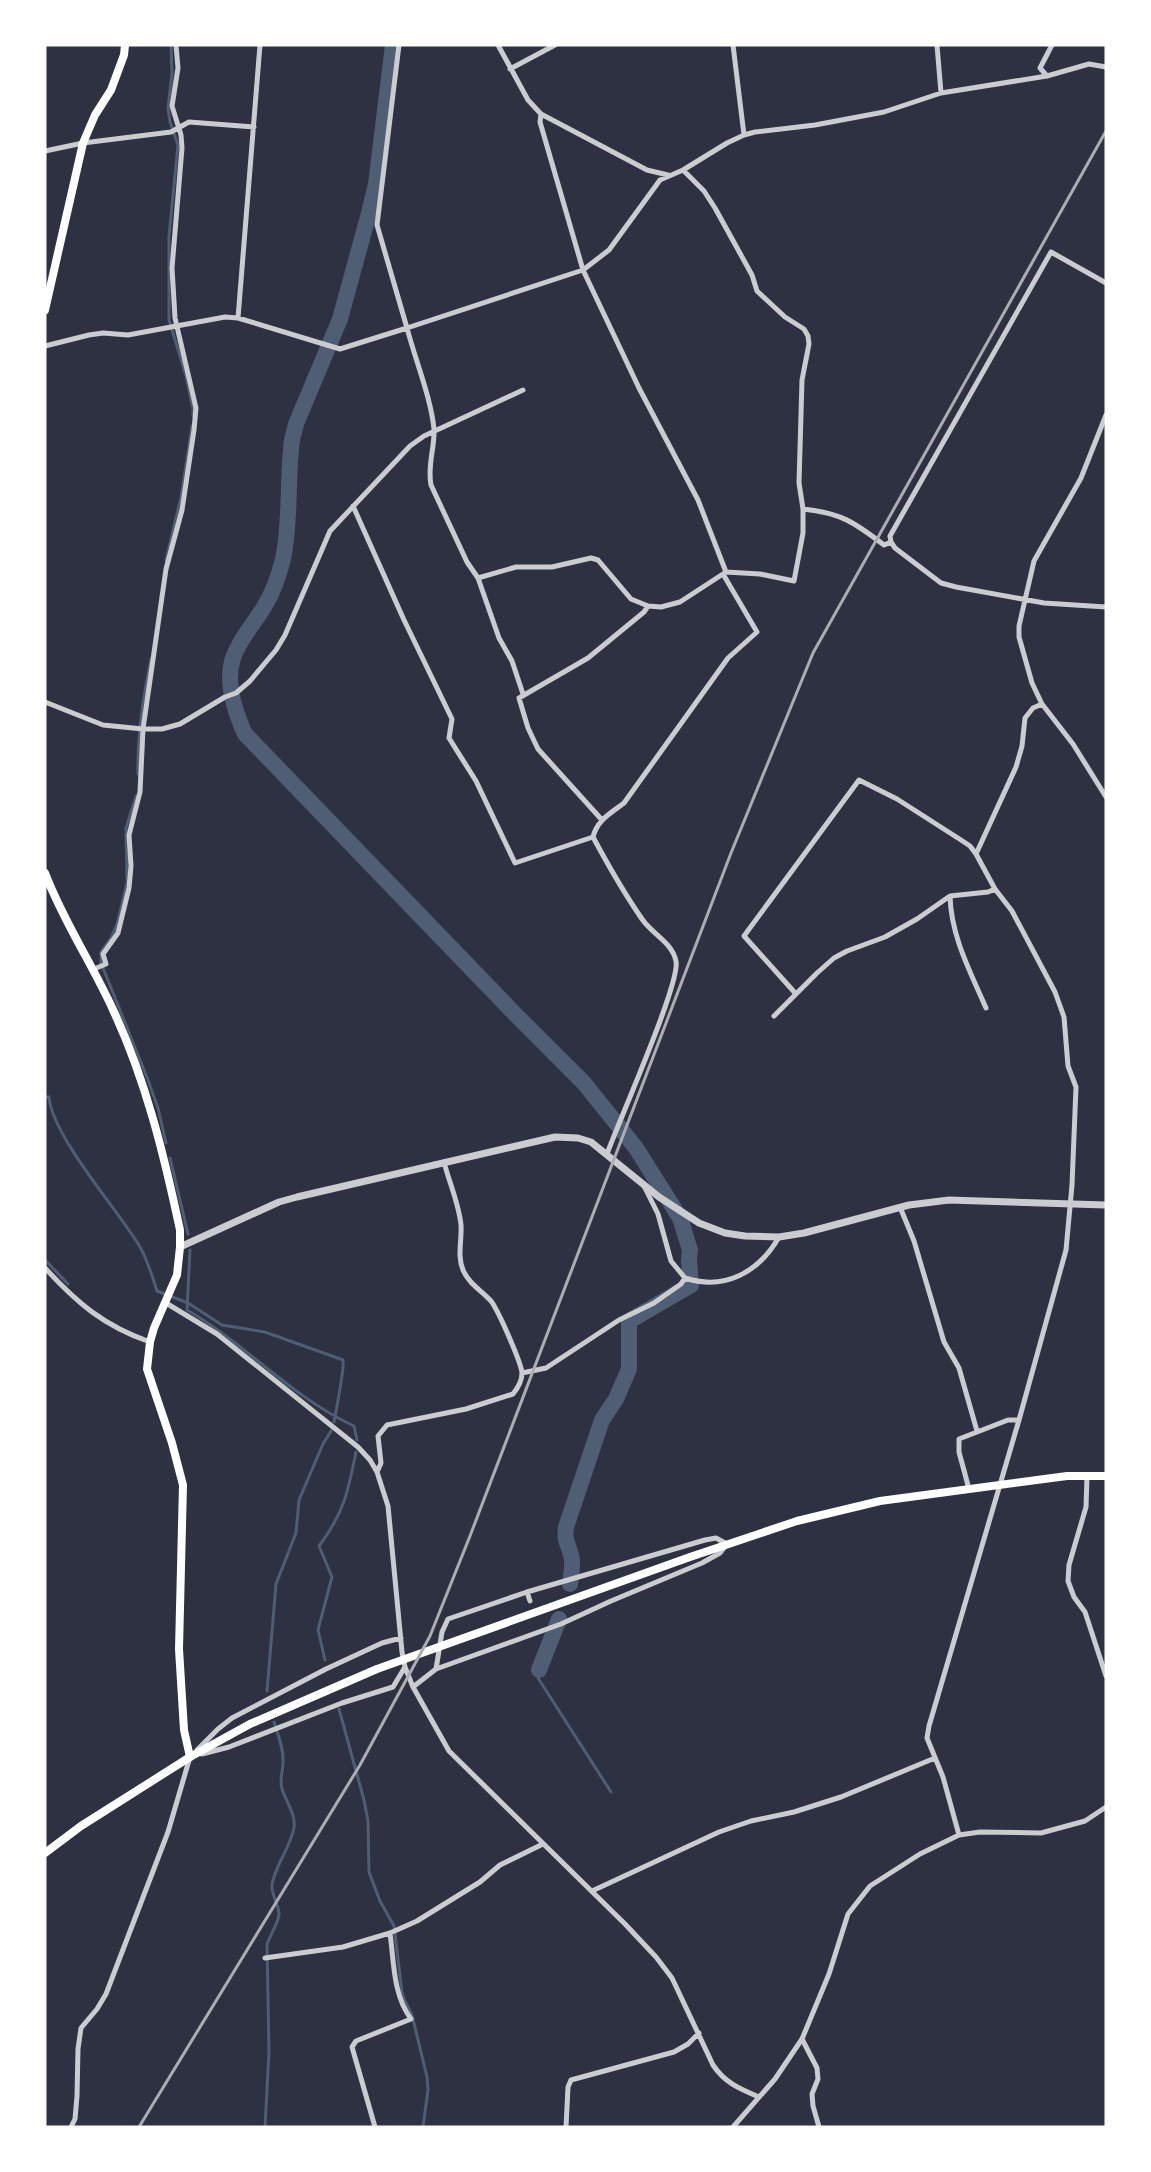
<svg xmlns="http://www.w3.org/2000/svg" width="1151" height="2172" viewBox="0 0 1151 2172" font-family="'DM Sans',sans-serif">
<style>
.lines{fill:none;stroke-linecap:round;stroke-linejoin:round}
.stream{stroke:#4f5d75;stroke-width:3}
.river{stroke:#4f5d75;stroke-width:16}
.minor{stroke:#caccd0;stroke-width:5}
.tertiary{stroke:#caccd0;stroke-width:7}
.secondary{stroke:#fff;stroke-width:8}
.primary{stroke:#fff;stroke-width:8}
.rail{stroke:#abadb3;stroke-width:3}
</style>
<rect width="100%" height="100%" fill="#2d3142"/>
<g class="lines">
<path class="stream" d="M 171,45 L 172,73 L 168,108 L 170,122 L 178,145 L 169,236 L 169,320 L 186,376 L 193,409 L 193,416
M 166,560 L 181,497 L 192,426
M 138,774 C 137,736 143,697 151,659
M 136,796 L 126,828 L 127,883 L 117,924 L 111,938 L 101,952 L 101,963 L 148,1080 L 158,1108 L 166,1143
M 45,1097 L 49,1097 C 52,1136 118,1210 140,1247 C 148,1261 152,1276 157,1291 L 188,1303 L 222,1325 L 265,1332 L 343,1360 C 345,1366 336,1411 334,1422
M 170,1158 L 188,1234
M 190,1250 L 187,1310 C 247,1345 290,1396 354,1426 L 357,1440
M 45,1260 L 68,1284
M 325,1660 L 318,1630 L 332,1577 L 319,1546 C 344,1513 348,1492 356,1452
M 539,1670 L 538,1678 L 611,1792
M 267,1691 L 276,1584 L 296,1533 L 299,1500 L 323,1444 L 331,1431
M 339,1709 L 364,1800 L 368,1821 L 369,1872 L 380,1901 L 394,1926 L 402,1992 L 404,1999 L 412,2015 L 427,2077 L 428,2090 L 423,2127
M 265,2127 L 269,2052 L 267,1944 C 270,1936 278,1923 279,1915 C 279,1904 271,1896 272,1884 C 276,1864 290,1848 294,1828 C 296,1814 286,1802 282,1789 C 279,1779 283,1772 283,1762 C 284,1749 278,1735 274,1722"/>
<path class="river" d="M 393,45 L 376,184 L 369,213 L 340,319 L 296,424 L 292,440 C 287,479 291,521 283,559 C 279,575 273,593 264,607 C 254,624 240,638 233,658 C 225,682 235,712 245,734 L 514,1013 L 584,1083 L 636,1148 L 680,1218 L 690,1250 L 689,1261 L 691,1285 L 629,1321 L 629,1369 L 616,1399 L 602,1420 L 566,1527 C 564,1543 568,1542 571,1555 C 574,1564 571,1575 570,1584
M 539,1670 L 559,1619"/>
<path class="minor" d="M 498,45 L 528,100 L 541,114 L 647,170 L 668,175
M 733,45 L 744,135
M 937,45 L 941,93
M 510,69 L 555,45
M 1047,76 L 1040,68 L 1052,45
M 541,114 L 540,122 L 583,270 L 639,388 L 698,500 L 726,572
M 45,151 L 83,143 L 171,132 L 189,122 L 254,127
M 683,170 L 704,191 L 715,208 L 752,275 L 757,291 L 785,317 L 804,329 L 808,336 L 809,344 L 802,380 L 799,483 L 803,509 C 841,513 854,522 884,545 L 891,542
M 1106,283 L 1051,252 L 890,536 L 891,542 L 895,548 L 941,583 L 956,587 L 1044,603 L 1106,607
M 238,318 L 260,45
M 45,346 L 89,335 L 103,333 L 128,335 L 225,317 L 238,318 L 340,349 L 407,328 L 377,225 L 399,45
M 1106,415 L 1081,478 L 1034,561 L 1019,626 L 1019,637 L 1032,683 L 1042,704 L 1073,744 L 1106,797
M 353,506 L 404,620 L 452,719 L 449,738 L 476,781 L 515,863 L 593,837
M 478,578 L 516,567 L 552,567 L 591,558 L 598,560 L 631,599 L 648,606 L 661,607 L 680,602 L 726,572 L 760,574 L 794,581 L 803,533 L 803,509
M 523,694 L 512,661 L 499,638 L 478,578 L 467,562 L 431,485 C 427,465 435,448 434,429 C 431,398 415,359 407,328 L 583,270 L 609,250 L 660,180 L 683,170 L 727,143 L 744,135 L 755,132 L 815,125 L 884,112 L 941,93 L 1047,76 L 1089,64 L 1106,67
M 45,702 L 103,725 L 143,729 L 162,729 L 180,724 L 225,697 L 236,693 L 250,681 L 276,650 L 285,635 L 330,531 L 410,446 L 424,436 L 523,390
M 602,820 L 538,749 L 528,728 L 519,698 L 588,658 L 644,612 L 648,606
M 976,854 L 1016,767 L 1022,746 L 1025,718 L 1033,708 L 1042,704
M 950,896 C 951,936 970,971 986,1008
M 94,969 L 106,964 L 103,954 L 118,933 L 129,888 L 131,866 L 129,835 L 140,792 L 143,729 L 166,569 L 182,510 L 194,430 L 196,408 L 175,318 L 172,268 L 182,148 L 181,135 L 172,106 L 178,68 L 176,45
M 796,994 L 744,936 L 859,780 L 897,799 L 961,840 L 970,846 L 976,854 L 995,889 L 1012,911 L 1055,992 L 1064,1017 L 1068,1066 L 1076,1087 L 1072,1185 L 1066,1250 L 1019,1420 L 929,1726 L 927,1738 L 943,1777 L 959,1835
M 774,1016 L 817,973 L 834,958 L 847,951 L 885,937 L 917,919 L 950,896 L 988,892 L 995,889
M 607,1154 C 618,1123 681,982 676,961 C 672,942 652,934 642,919 C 624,893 608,865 593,837 C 597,820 611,813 624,803 L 728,658 L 757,632 L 723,574
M 644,1186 L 658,1214 L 671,1261 L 685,1278 C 725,1291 759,1272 779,1237
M 900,1207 L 914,1241 L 944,1342 L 959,1368 L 977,1431
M 45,1268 C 77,1303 104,1326 150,1342
M 166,1303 L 217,1334 L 358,1447 L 370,1460 L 377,1472 L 388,1506 L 402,1652 L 405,1667 L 413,1687
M 522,1373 L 546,1368 L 619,1320 L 654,1303 L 681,1284 L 685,1278
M 377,1472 L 381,1463 L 378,1436 L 387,1425 L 466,1409 L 513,1394 C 517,1389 522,1381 522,1373 C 521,1362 498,1310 491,1301 C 481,1290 469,1284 463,1270 C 457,1256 462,1240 461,1225 C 459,1204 449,1182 444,1162
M 1087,1476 L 1086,1507 L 1069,1565 L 1068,1581 L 1074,1597 L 1085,1612 L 1106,1676
M 969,1489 L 959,1452 L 959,1439 L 1008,1420 L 1019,1420
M 527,1592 L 705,1540 L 716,1538 L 727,1544 L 720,1553 L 702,1563 L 611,1601 L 561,1624 L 436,1669 L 413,1687 L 449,1751 L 625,1924 L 656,1957 L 672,1978 L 713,2065 C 725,2083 740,2089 759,2097
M 436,1669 L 442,1632 L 448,1619 L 527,1592 L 530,1601
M 197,1750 L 218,1729 L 232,1718 L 326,1669 L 382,1643 L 401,1638
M 202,1754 L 229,1747 L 342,1703 L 393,1687 L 405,1667
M 592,1891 L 719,1832 L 751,1821 L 794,1812 L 841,1797 L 935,1758
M 265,1958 L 343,1947 L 390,1933 L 417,1921 L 480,1882 L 500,1865 L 543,1844
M 802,2039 L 817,2068 L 818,2079 L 812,2094 L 813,2106 L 819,2127
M 71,2127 L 75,2119 L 77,2096 L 78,2049 L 81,2028 L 97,2009 L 106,1994 L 168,1832 L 190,1757
M 375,2127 L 352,2047 L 356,2041 L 411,2019 C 393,1995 394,1962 390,1933
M 566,2127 L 568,2087 L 571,2080 L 674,2052 L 688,2044 L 699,2033
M 733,2127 L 775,2079 L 802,2039 L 829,1974 L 848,1914 L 870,1886 L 920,1854 L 959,1835 L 980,1832 L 1041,1833 L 1085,1821 L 1106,1807"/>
<path class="tertiary" d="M 180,1247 L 279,1202 L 297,1197 L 555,1137 L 578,1138 L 591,1142 L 659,1197 L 699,1223 L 725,1233 L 745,1236 L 779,1237 L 804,1233 L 909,1205 L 949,1200 L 1106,1205"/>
<path class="secondary" d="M 45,1853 L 81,1826 L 190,1757"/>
<path class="primary" d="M 45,310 L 83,143 L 95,115 L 111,90 L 124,55 L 125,45
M 45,873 C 63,921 93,965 114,1012 C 146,1081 164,1155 180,1230 L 180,1247 L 177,1275 L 154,1328 L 150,1342 L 147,1369 L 172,1443 L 183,1485 L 179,1649 L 184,1730 L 190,1757 L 250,1724 L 377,1669 L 690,1557 L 797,1521 L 880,1501 L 1067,1476 L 1106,1476"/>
<path class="rail" d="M 139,2127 L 360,1765 L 430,1636 L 470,1536 L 731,853 L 813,653 L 1106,131"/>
</g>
<rect width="1151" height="2172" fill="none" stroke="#ffffff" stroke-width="93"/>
</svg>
